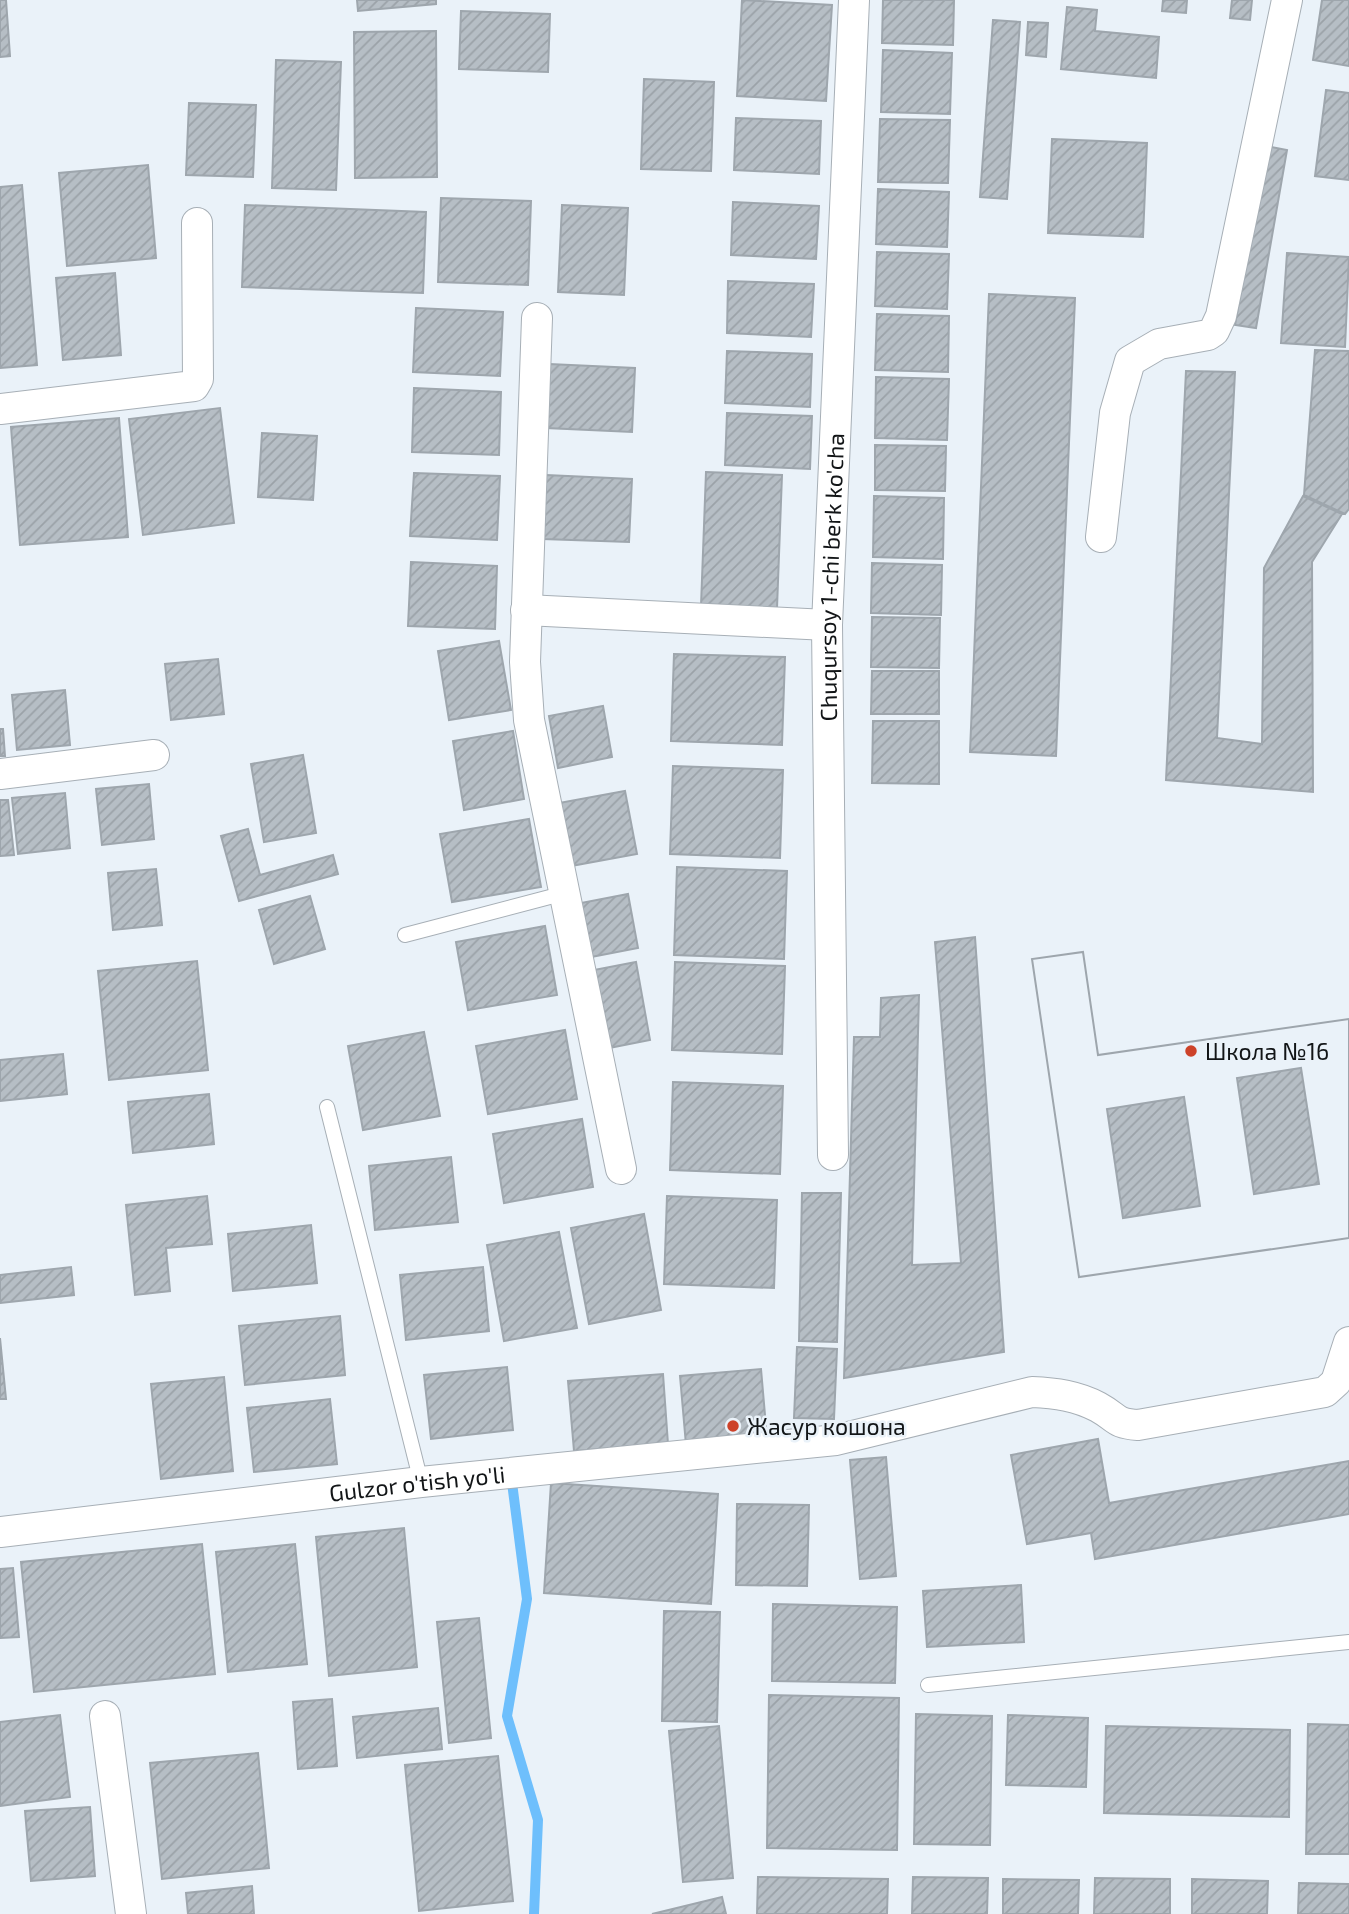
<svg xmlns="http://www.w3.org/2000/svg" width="1349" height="1914" viewBox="0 0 1349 1914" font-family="'Exo 2',sans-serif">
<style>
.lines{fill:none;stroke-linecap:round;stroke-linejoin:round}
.stream{stroke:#6ebffc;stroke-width:10}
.building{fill:url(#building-hatch);stroke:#9ea6ad;stroke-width:2;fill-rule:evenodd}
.service-casing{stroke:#a7afb6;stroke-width:16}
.minor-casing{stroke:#a7afb6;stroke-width:32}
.service{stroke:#fff;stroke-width:14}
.minor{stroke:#fff;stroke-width:30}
.poi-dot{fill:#cd4229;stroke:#eaf2f9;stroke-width:2.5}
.labels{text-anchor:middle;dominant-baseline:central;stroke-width:5;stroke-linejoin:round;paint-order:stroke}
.street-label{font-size:23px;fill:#121517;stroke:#eaf2f9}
.poi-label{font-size:23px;fill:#121517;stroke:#eaf2f9;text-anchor:start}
</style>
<defs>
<pattern id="building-hatch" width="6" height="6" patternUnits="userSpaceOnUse" patternTransform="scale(1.75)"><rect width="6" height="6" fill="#b6bec5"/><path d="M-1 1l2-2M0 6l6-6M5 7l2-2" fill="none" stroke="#9ba2a8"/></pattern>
</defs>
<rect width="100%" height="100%" fill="#eaf2f9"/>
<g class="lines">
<path class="stream" d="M 511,1475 L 527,1599 L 507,1716 L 538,1820 L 534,1914"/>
</g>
<path class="building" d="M 0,0 L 6,0 L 10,56 L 0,57 Z
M 357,0 L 436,0 L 436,4 L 358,11 Z
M 742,0 L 832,5 L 826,101 L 737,96 Z
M 883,0 L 954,0 L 953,45 L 882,43 Z
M 1163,0 L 1187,0 L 1186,13 L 1162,11 Z
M 1232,0 L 1252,0 L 1250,20 L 1230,18 Z
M 1322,0 L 1349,0 L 1349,66 L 1313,60 Z
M 1067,7 L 1097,10 L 1095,31 L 1159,37 L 1156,78 L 1061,69 Z
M 461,11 L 550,14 L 548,72 L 459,69 Z
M 993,20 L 1020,22 L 1007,199 L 980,197 Z
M 1028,22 L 1048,23 L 1046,57 L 1026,55 Z
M 436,31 L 437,177 L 355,178 L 354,32 Z
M 883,50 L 952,53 L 950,114 L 881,112 Z
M 276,60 L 341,62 L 336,190 L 272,188 Z
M 644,79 L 714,82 L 711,171 L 641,169 Z
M 1326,90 L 1349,93 L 1349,180 L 1315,176 Z
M 189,103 L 256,105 L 253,177 L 186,175 Z
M 736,118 L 821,121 L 819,174 L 734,170 Z
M 880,119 L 950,120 L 948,183 L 878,182 Z
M 1052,139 L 1147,143 L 1143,237 L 1048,233 Z
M 1266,146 L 1287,150 L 1256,328 L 1235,325 Z
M 148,165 L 156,258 L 67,266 L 59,173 Z
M 22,185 L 37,365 L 0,368 L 0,187 Z
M 878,189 L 949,192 L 947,247 L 876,244 Z
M 441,198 L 531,201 L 528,285 L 438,282 Z
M 733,202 L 819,206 L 816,259 L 731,255 Z
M 245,205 L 426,212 L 423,293 L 242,287 Z
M 562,205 L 628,208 L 624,295 L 558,292 Z
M 877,252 L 949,254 L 947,309 L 875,306 Z
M 1287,253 L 1349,257 L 1345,347 L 1281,343 Z
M 115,273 L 121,355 L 63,360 L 56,278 Z
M 728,281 L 814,284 L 811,337 L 727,333 Z
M 989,294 L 1075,298 L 1056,756 L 970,752 Z
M 416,308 L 503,312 L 500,376 L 413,372 Z
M 877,314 L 949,316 L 948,372 L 875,370 Z
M 1315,350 L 1349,351 L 1349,509 L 1345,514 L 1304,495 Z
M 727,351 L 812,354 L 810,407 L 725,403 Z
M 549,364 L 635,368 L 632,432 L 546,428 Z
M 1186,371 L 1235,372 L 1217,738 L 1262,744 L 1264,568 L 1303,496 L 1342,514 L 1312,562 L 1313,792 L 1166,780 Z
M 876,377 L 949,379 L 947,440 L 875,438 Z
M 414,388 L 501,392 L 499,455 L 412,452 Z
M 220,408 L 234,523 L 143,535 L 129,419 Z
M 727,413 L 812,416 L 810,469 L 725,465 Z
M 119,418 L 128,537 L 20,545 L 11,427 Z
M 262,433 L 317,436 L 313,500 L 258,497 Z
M 875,445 L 946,446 L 945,491 L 875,490 Z
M 706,472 L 782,475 L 777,608 L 701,606 Z
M 414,473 L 500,476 L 497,540 L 410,536 Z
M 546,475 L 632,479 L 629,542 L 543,539 Z
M 874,496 L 944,498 L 943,559 L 873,557 Z
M 411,562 L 497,566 L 495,629 L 408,626 Z
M 872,563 L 942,565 L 941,615 L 871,613 Z
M 872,617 L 940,618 L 939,668 L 871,667 Z
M 499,641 L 511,710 L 449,720 L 438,651 Z
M 674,654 L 785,657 L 782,745 L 671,741 Z
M 218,659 L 224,714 L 171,720 L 165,664 Z
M 872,671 L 939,671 L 939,714 L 871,714 Z
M 65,690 L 70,745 L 17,750 L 12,695 Z
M 603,706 L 612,757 L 558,768 L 549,716 Z
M 873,721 L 939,721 L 939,784 L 872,783 Z
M 0,729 L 3,729 L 5,756 L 0,756 Z
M 513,731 L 524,799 L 464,810 L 453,741 Z
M 303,755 L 316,833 L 264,842 L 251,764 Z
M 673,766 L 783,770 L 780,858 L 670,854 Z
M 149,784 L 154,839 L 102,845 L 96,789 Z
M 625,791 L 637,854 L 571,866 L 559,803 Z
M 65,793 L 70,848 L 18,854 L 12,798 Z
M 0,800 L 8,800 L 14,855 L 0,856 Z
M 529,819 L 541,887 L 452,902 L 440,834 Z
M 248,829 L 260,875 L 333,855 L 338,874 L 239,901 L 221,836 Z
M 677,867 L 787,871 L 784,959 L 674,955 Z
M 156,869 L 162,925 L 113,930 L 108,873 Z
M 628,894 L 638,948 L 591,957 L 581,903 Z
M 310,896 L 325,949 L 274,964 L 259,910 Z
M 545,926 L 557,995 L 468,1010 L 456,942 Z
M 975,937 L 1004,1352 L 844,1378 L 854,1037 L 880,1037 L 881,998 L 919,995 L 912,1265 L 961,1263 L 935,942 Z
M 1083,952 L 1098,1055 L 1349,1019 L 1349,1238 L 1079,1277 L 1032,959 ZM 1301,1068 L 1319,1184 L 1254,1194 L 1237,1078 ZM 1184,1097 L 1200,1206 L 1123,1218 L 1107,1109 Z
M 1083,952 L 1098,1055 L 1349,1019 L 1349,1238 L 1079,1277 L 1032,959 Z
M 197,961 L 208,1070 L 109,1080 L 98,971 Z
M 636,962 L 650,1040 L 609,1048 L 594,970 Z
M 675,962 L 785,966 L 782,1054 L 672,1050 Z
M 565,1030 L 577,1099 L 488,1114 L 476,1046 Z
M 424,1032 L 440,1116 L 363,1130 L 348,1046 Z
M 63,1054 L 67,1094 L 0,1101 L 0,1060 Z
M 673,1082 L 783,1086 L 780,1174 L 670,1170 Z
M 209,1094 L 214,1144 L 133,1153 L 128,1102 Z
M 582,1119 L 593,1187 L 504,1203 L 493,1134 Z
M 451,1157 L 458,1222 L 375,1230 L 369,1166 Z
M 802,1193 L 841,1193 L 837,1342 L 799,1341 Z
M 207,1196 L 212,1244 L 166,1248 L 170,1291 L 135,1295 L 126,1205 Z
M 667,1196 L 777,1200 L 774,1288 L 664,1284 Z
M 644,1214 L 661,1310 L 589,1324 L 571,1228 Z
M 311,1225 L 317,1283 L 233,1291 L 228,1234 Z
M 559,1232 L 577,1328 L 504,1341 L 487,1245 Z
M 71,1267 L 74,1295 L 0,1303 L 0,1275 Z
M 483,1267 L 489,1331 L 406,1340 L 400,1275 Z
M 340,1316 L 345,1375 L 245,1385 L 239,1326 Z
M 0,1338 L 6,1399 L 0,1399 Z
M 797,1347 L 837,1349 L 834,1419 L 794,1418 Z
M 507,1367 L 513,1430 L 431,1439 L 424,1375 Z
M 761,1369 L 767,1438 L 686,1445 L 680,1376 Z
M 663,1374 L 668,1444 L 574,1451 L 568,1381 Z
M 224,1377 L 233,1471 L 161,1479 L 151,1384 Z
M 330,1399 L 337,1464 L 254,1472 L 247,1408 Z
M 1098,1439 L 1109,1503 L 1349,1461 L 1349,1514 L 1095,1559 L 1091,1533 L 1027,1544 L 1011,1455 Z
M 886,1457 L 896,1576 L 860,1579 L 850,1460 Z
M 551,1483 L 718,1494 L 711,1604 L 544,1593 Z
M 737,1504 L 809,1505 L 807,1586 L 736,1585 Z
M 404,1528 L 417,1667 L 329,1676 L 316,1537 Z
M 202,1544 L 215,1674 L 34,1692 L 21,1562 Z
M 295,1544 L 307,1664 L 228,1672 L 216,1552 Z
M 13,1568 L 19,1637 L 0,1638 L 0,1569 Z
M 1021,1585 L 1024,1642 L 927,1647 L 923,1591 Z
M 773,1604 L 897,1607 L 895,1683 L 772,1681 Z
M 664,1611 L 720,1612 L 717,1722 L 662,1721 Z
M 479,1618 L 491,1738 L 449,1743 L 437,1622 Z
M 769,1695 L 899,1698 L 897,1850 L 767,1848 Z
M 332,1699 L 337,1766 L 298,1769 L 293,1702 Z
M 438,1708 L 442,1749 L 357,1758 L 353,1717 Z
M 916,1714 L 992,1716 L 990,1845 L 914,1844 Z
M 60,1715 L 70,1797 L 0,1806 L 0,1722 Z
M 1008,1715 L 1088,1718 L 1086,1787 L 1006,1785 Z
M 1308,1724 L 1349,1725 L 1349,1854 L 1306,1854 Z
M 719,1726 L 733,1878 L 683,1882 L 669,1731 Z
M 1106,1726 L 1290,1730 L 1289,1817 L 1104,1813 Z
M 258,1753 L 269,1868 L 162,1879 L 150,1763 Z
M 498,1756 L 513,1901 L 419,1911 L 405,1765 Z
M 90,1807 L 95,1876 L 31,1881 L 25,1811 Z
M 758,1877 L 888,1879 L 887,1914 L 757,1914 Z
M 913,1877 L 988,1878 L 987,1914 L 912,1914 Z
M 1095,1878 L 1170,1879 L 1170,1914 L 1094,1914 Z
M 1003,1879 L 1079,1880 L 1078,1914 L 1003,1914 Z
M 1192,1879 L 1268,1881 L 1267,1914 L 1192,1914 Z
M 1299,1883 L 1349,1884 L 1349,1914 L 1298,1914 Z
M 252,1886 L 254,1914 L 188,1914 L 186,1893 Z
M 722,1897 L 726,1914 L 652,1914 Z"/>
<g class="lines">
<g class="service-casing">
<path id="service" d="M 405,935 L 565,893
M 327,1107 L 421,1482
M 928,1685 L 1349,1642"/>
</g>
<g class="minor-casing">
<g id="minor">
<path d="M 537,318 L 525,662 L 529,720 L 621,1169"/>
<path d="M 0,409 L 194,386 L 198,379 L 197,223"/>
<path d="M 1101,537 L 1115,413 L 1130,361 L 1159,344 L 1208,335 L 1214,331 L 1221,316 L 1287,0"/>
<path d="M 526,610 L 827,625"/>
<path d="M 0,774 L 154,755"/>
<path id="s1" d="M 833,1155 L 827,625 L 854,0"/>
<path id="s2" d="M 0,1532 L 421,1482 L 836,1440 L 1032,1392 C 1056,1393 1077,1396 1098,1407 C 1118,1418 1113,1423 1138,1425 L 1325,1392 L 1336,1382 L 1349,1342"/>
<path d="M 105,1716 L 131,1914"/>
</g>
</g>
<use href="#service" class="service"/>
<use href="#minor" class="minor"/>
</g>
<g class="poi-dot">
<circle cx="1191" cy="1051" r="7"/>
<circle cx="733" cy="1426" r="7"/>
</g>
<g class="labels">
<g class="street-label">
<text stroke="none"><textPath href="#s1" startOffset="578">Chuqursoy 1-chi berk ko'cha</textPath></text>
<text stroke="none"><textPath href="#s2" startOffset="420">Gulzor o'tish yo'li</textPath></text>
</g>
<g class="poi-label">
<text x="1205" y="1051">Школа №16</text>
<text x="747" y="1426">Жасур кошона</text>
</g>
</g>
</svg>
